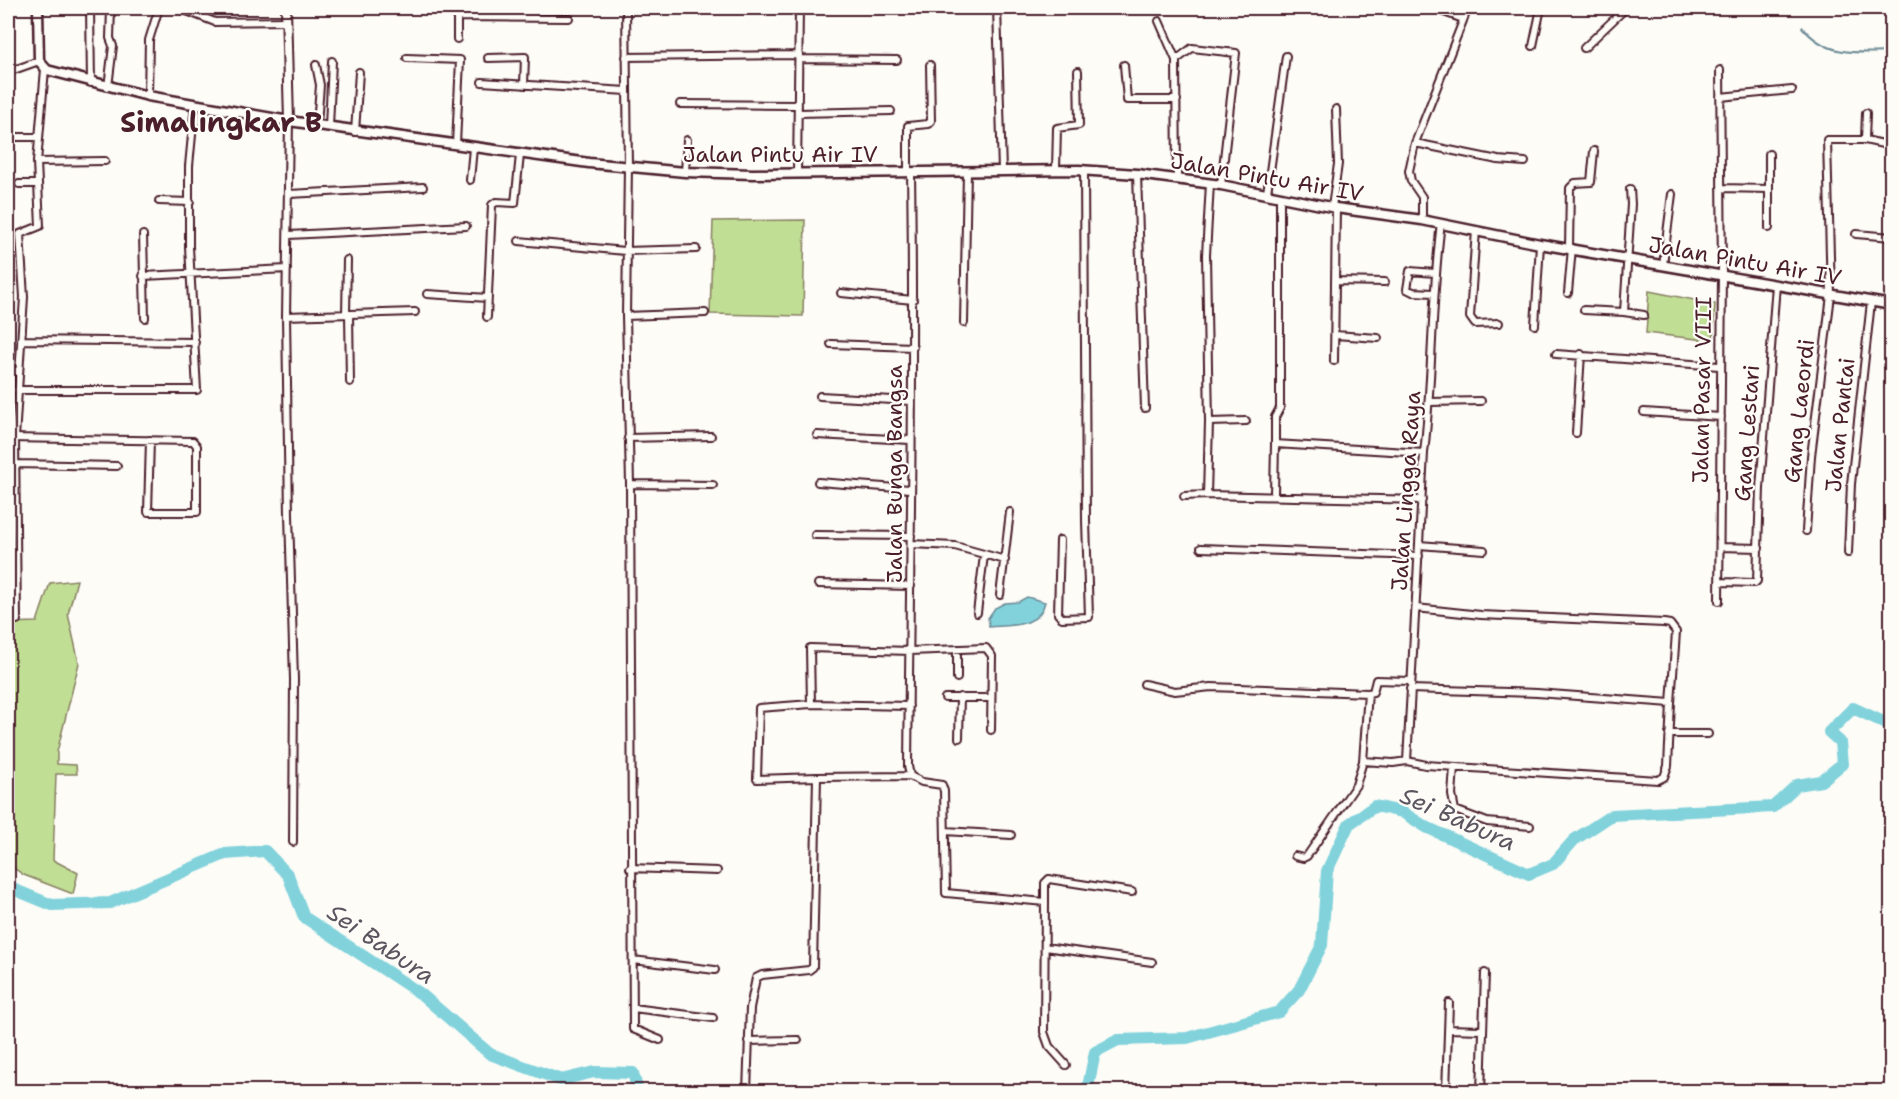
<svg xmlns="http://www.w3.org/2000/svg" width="1899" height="1099" viewBox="0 0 1899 1099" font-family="'Shantell Sans',sans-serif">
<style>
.green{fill:#c1de95;stroke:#867e60;stroke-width:1.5}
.water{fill:#82d2db;stroke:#6c8a95;stroke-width:1.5}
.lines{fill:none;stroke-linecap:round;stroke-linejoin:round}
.stream{stroke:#6c8a95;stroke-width:2}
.river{stroke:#82d2db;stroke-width:12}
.minor-casing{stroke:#4a1f2b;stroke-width:10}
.tertiary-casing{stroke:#4a1f2b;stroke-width:12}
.secondary-casing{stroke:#4a1f2b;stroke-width:13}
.minor{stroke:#fdfcf7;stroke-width:6}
.tertiary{stroke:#fdfcf7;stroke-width:8}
.secondary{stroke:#fdfcf7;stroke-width:8}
.labels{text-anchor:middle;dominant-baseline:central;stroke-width:4.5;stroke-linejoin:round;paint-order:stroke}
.street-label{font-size:22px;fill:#4a1f2b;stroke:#fdfcf7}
.water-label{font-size:24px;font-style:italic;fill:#5b5560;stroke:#fdfcf7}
.district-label{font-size:28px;font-weight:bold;fill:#4a1f2b;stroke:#fdfcf7}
</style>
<rect width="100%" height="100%" fill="#fdfcf7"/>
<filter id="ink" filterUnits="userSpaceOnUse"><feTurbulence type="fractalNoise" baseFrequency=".0167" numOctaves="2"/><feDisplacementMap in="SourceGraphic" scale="12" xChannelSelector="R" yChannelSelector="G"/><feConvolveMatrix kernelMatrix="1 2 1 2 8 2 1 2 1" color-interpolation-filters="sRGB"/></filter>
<g filter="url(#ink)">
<path class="green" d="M 805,220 L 803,316 L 710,314 L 713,221 Z
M 1649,291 L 1715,304 L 1713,341 L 1646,333 Z
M 77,580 L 68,614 L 79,663 L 57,752 L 57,764 L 76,765 L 77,774 L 56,774 L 53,860 L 78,873 L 73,894 L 24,875 L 8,864 L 8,623 L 37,622 L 50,583 Z"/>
<path class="water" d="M 1027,597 L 1045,602 C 1039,628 1011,625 989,627 L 988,618 L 995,608 L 1005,603 L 1018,602 Z"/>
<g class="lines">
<path class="stream" d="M 1802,27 C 1827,57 1856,53 1892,52"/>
<path class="river" d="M 8,887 L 52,905 L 110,903 L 225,854 L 265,851 L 288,875 L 304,917 L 421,994 L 490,1054 L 561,1080 L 594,1072 L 633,1073 L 638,1092
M 1091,1092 L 1088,1087 L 1095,1052 L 1118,1040 L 1187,1038 L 1279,1012 L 1299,990 L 1322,945 L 1327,871 L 1349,824 L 1375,806 L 1402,812 L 1426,827 L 1529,874 L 1553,864 L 1574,840 L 1612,815 L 1773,807 L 1797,785 L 1821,781 L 1842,764 L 1840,742 L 1829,732 L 1853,708 L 1892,726"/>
<g class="minor-casing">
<path id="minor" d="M 90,8 L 91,83
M 179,8 L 215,22 L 287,21
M 456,8 L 457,17 L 569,18
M 626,8 L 628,166 L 626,316 L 630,484 L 633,1029 L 660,1040
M 997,8 L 1002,171
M 1433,8 L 1463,19
M 457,17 L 457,39
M 1159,21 L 1176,60 L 1177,179
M 1533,46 L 1541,8
M 1584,48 L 1626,8
M 626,57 L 799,55
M 407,58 L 460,60 L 456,144
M 488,58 L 525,57 L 524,85
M 799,59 L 897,60
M 1176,60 L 1192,48 L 1236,53 L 1221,185
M 316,65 L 320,85 L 317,125
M 1124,65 L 1127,100 L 1177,100
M 8,72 L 39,61
M 482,82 L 627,91
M 108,87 L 113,46 L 110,38 L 111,9
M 148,96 L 149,40 L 159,8
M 1720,97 L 1792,90
M 680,104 L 798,105
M 798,113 L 891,111
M 289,121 L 286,316 L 289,515 L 294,679 L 293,842
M 329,127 L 332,61
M 355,132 L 359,72
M 8,137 L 39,137
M 1865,140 L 1866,113
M 1415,143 L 1498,160 L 1525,162
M 1769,154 L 1769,228
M 37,162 L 105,161
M 1056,170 L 1057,128 L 1079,125 L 1078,71
M 685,172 L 687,140
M 908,172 L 908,126 L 928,124 L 931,121 L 930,65
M 797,174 L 799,8
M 1137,174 L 1145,408
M 470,180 L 473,148
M 1210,183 L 1206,255 L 1209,422 L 1207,495 L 1422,500
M 19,184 L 38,184
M 1721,188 L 1769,189
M 1267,193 L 1286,56
M 289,194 L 423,187
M 1280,196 L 1280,408 L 1275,417 L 1275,444 L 1424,453
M 159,201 L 190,202
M 1332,207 L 1338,164 L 1336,109
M 1422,220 L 1422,197 L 1411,181 L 1409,171 L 1415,143 L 1468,8
M 1476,230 L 1470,317 L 1475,324 L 1499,323
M 1856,234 L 1892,237
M 143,235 L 145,318
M 289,235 L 466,226
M 519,241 L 625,251 L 696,249
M 1569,247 L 1570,188 L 1575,183 L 1591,182 L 1594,151
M 1663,265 L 1672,194
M 143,276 L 287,269
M 1335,281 L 1385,282
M 841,293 L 913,300
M 1434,293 L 1413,292 L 1407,289 L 1410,271 L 1435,273
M 1568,293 L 1572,248
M 427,294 L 488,298
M 1584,310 L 1624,312 L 1631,204 L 1630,189
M 1624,312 L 1644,315
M 346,314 L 347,260
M 349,314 L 350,382
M 286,316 L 415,312
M 626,316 L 705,313
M 487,317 L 492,205 L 496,202 L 515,203 L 520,155
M 964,323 L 967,172
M 1535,325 L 1540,244
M 1335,335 L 1378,338
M 21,340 L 195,342
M 831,344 L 913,347
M 1556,354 L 1719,366
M 1334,361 L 1336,208
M 8,371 L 18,371
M 17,390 L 197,390 L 189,247 L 189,166 L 195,104
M 820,396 L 911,401
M 1430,402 L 1481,401
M 1644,412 L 1721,417
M 1209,422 L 1246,421
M 1576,433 L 1581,354
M 817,435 L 910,440
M 8,438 L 193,441 L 197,446 L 197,512 L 148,512 L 150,440
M 628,438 L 711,436
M 16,464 L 117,466
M 818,482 L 910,489
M 630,484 L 713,485
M 1274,494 L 1275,444
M 1184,496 L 1207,495
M 1806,531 L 1811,456 L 1831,295 L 1827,140 L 1865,140 L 1892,146
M 815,535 L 911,536
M 1060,540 L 1058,614 L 1062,618 L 1089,617 L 1086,521 L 1084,170
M 911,544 L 955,546 L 1005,560
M 1419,545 L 1484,550
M 1720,547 L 1759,548
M 1201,548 L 1419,556
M 1848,553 L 1851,484 L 1871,302
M 1720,582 L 1755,583 L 1757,581 L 1760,488 L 1776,285
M 818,584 L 911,586
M 1000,595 L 1010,512
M 1719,601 L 1722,274 L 1720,70
M 977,613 L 984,555
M 8,620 L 17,620 L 15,438 L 24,297 L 20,234 L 40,226 L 37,162 L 45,69
M 957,649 L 957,678
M 1144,684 L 1175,691 L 1211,687 L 1368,693
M 1410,689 L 1537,693 L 1671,703 L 1676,632 L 1670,624 L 1664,623 L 1481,615 L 1416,608
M 1368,693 L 1373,692 L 1376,680 L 1410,681
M 945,698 L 991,698
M 811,704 L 810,648 L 910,651 L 986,648 L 992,656 L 991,730
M 1669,734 L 1708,734
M 959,738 L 960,697
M 1363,761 L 1393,763 L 1407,761 L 1426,765 L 1658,780 L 1664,777 L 1668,766 L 1671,703
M 1407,761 L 1424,453 C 1433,376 1431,300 1441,223
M 1454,767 L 1452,795 L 1455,810 L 1487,822 L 1530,826
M 910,776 L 908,766 C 910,568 914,370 911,172
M 817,777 L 757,779 L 759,708 L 811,704 L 909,706
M 945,831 L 1011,835
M 1295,856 L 1303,858 L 1307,856 L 1356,785 L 1363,761 L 1368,693
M 630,868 L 717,871
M 1045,902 L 1045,883 L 1049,879 L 1132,892
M 1045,947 L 1152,962
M 633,960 L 715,970
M 633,1008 L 713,1018
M 1449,1029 L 1482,1030
M 748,1041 L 798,1040
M 747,1092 L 750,1008 L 756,978 L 762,975 L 809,970 L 813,967 L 817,777 L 910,776 L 922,782 L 942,785 L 944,791 L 946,893 L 1045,902 L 1044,1032 L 1049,1046 L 1066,1065
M 1446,1092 L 1449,1003
M 1481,1092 L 1485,973"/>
</g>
<g class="tertiary-casing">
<path id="tertiary" d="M 286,8 L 289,121"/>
</g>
<g class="secondary-casing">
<path id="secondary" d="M 38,8 L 39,61 L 47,70 L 148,96 L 289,121 L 589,163 L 685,172 L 753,174 L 1079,170 L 1137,174 L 1221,185 L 1336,208 L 1422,220 L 1540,244 L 1892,305"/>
</g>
<use href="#minor" class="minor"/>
<use href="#tertiary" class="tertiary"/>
<use href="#secondary" class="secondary"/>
</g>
</g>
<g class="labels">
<g class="street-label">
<text x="780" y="154">Jalan Pintu Air IV</text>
<text transform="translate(1267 177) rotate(10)">Jalan Pintu Air IV</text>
<text transform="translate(1745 261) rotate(10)">Jalan Pintu Air IV</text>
<text transform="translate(1702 390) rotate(-89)">Jalan Pasar VIII</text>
<text transform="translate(1799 411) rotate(-84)">Gang Laeordi</text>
<text transform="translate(1840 425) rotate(-84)">Jalan Pantai</text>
<text transform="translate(1747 433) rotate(-86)">Gang Lestari</text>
<text transform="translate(894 474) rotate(-90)">Jalan Bunga Bangsa</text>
<text transform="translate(1406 491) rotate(-86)">Jalan Lingga Raya</text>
</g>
<g class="water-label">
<text transform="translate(1458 819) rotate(24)">Sei Babura</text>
<text transform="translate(381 944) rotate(34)">Sei Babura</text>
</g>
<g class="district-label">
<text x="221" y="122">Simalingkar B</text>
</g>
</g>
<rect width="1899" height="1099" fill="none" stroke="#fdfcf7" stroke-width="30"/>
<rect x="15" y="15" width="1869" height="1069" fill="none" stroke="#4a1f2b" stroke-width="2" filter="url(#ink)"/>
</svg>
